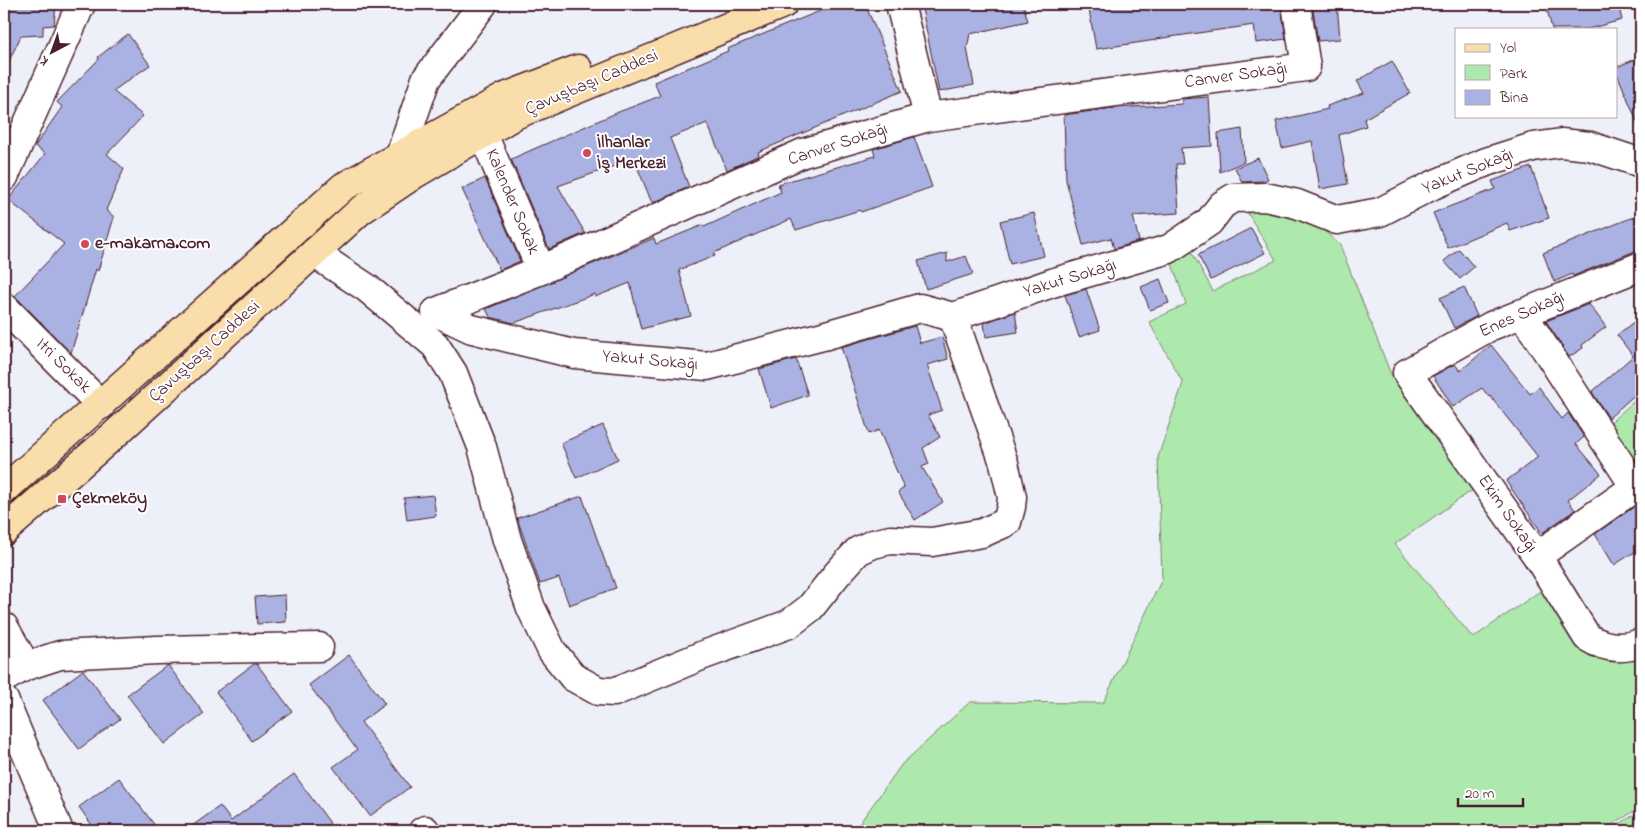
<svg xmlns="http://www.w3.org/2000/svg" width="1645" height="835" viewBox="0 0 1645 835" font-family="'Indie Flower',sans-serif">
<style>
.green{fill:#ade8ad;stroke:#7c846c}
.building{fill:#aab2e3;stroke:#4a1f2b}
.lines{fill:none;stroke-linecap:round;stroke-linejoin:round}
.minor-casing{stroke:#4a1f2b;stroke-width:31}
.major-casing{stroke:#4a1f2b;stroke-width:31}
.minor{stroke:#fff;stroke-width:28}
.major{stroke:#f9deab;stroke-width:28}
.poi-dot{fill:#d1495b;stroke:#fff;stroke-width:2}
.labels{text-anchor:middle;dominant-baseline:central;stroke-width:4;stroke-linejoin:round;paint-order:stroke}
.street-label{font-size:18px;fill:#4a1f2b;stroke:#fff}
.poi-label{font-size:18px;font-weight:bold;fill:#4a1f2b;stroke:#fff;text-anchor:start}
</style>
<rect width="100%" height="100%" fill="#eef0f9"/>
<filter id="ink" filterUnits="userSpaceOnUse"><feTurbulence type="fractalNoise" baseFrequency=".02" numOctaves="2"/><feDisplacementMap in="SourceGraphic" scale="10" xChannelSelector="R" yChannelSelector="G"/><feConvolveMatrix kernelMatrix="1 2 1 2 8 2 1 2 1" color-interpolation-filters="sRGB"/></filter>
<g filter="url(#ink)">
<path class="green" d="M 1274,207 L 1320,227 L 1340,245 L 1390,372 L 1474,489 L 1395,544 L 1473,638 L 1543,589 C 1553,604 1576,648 1590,656 C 1597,660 1632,660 1641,659 L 1641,807 L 1602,831 L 854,831 L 902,764 L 970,702 L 1103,703 L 1162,579 L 1158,457 L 1183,383 L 1149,322 L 1186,304 L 1171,261 L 1190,249 L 1213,291 L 1276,260 L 1247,212 L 1261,208 Z
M 1641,395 L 1641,464 L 1635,467 L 1606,426 Z
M 1639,812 L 1641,818 L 1641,831 L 1608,831 Z"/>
<path class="building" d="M 4,4 L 56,4 L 54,25 L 43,26 L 43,35 L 21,36 L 4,71 Z
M 837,4 L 865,4 L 902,91 L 758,152 L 759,155 L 727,170 L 707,123 L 670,138 L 689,187 L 652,203 L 634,159 L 558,186 L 585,233 L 549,249 L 511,159 L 616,113 L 660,96 L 654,82 L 728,51 L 727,49 Z
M 921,4 L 1023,4 L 1028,21 L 970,34 L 967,48 L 974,85 L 939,92 Z
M 1088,4 L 1281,4 L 1286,39 L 1256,43 L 1254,25 L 1156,39 L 1156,40 L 1096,49 Z
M 1312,4 L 1337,4 L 1340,39 L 1318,41 Z
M 1554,4 L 1618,4 L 1622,20 L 1588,29 L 1552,29 L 1547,9 Z
M 128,34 L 150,65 L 113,91 L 143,116 L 107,154 L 124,169 L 106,210 L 114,217 L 98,271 L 96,269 L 71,353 L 15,296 L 64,244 L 8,200 L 45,154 L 35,146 L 62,107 L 57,102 L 99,59 L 98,57 Z
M 1641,57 L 1641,131 L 1616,71 L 1616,67 Z
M 1392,61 L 1410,93 L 1364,119 L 1366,126 L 1339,135 L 1348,184 L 1320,189 L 1312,141 L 1282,148 L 1276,121 L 1328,109 L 1327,106 L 1364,93 L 1357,81 Z
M 1209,97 L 1212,146 L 1181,148 L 1183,164 L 1176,164 L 1179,213 L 1133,216 L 1139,241 L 1114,249 L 1111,238 L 1083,245 L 1066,180 L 1064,115 L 1115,108 L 1182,104 L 1182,99 Z
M 1242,129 L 1244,162 L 1220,172 L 1218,133 Z
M 914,137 L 932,187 L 861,212 L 860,210 L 796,230 L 791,219 L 714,253 L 715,256 L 679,270 L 691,316 L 641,329 L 630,283 L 595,297 L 595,294 L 514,323 L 490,317 L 486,309 L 654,238 L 656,244 L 703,225 L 704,227 L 781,192 L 778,184 L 875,156 L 873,149 Z
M 1258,158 L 1268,179 L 1263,181 L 1242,182 L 1235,168 Z
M 1531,167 L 1549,218 L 1510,231 L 1507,223 L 1448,248 L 1433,213 L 1495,189 L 1492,181 Z
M 485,178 L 520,261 L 500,270 L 462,189 Z
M 1034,213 L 1044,256 L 1010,264 L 1000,221 Z
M 1641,214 L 1641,251 L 1635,251 L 1573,276 L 1572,274 L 1554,282 L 1543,253 Z
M 1251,228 L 1265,253 L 1211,280 L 1198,255 Z
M 1459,249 L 1474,267 L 1460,279 L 1444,261 Z
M 947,253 L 947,262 L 966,256 L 973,274 L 926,289 L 918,261 Z
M 1160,279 L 1169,303 L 1150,310 L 1141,287 Z
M 1464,287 L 1477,316 L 1454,328 L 1440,298 Z
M 1086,289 L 1100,330 L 1079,337 L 1065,295 Z
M 1589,304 L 1606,327 L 1582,345 L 1583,348 L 1569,357 L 1546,321 Z
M 1015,312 L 1018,332 L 986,337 L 984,323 Z
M 1641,316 L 1641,389 L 1609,418 L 1592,392 L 1633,356 L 1617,335 Z
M 915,326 L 920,343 L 942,337 L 948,359 L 927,365 L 942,410 L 928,415 L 940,437 L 923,448 L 929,464 L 922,467 L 943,502 L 915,520 L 898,492 L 904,488 L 879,430 L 869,434 L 841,347 Z
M 1491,345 L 1530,394 L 1539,387 L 1562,419 L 1568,413 L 1584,437 L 1576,444 L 1601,474 L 1568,500 L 1575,510 L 1542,533 L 1506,481 L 1538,457 L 1490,396 L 1489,397 L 1482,388 L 1453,407 L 1433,376 L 1455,364 L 1460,371 Z
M 796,359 L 808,395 L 771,408 L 759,369 Z
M 603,425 L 618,459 L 576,478 L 561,443 Z
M 433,495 L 436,516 L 407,520 L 404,498 Z
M 582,496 L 607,567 L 608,566 L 616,588 L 569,605 L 559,578 L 540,584 L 517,518 Z
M 1641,502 L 1641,548 L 1614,565 L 1595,534 Z
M 285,595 L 286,622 L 257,624 L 255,597 Z
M 349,655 L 385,704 L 361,722 L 410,787 L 370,816 L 333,767 L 357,750 L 309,685 Z
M 254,664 L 257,664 L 292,711 L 252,741 L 216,692 Z
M 168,665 L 204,714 L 164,744 L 127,695 Z
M 83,670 L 120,719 L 79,749 L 43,700 Z
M 294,774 L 330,823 L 319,831 L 185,831 L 220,806 L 231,821 Z
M 119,778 L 159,831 L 96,831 L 79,807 Z"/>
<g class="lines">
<g class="minor-casing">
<path id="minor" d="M 900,4 L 928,117
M 1296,4 L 1306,67 L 928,117 L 803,153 L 541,270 L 436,312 L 472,329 L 574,354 L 707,366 L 823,336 L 920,308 L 953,317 L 1055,282 L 1169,249 L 1209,222 L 1222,205 L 1233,198 L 1265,197 L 1297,204 L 1337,220 L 1380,212 L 1433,185 L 1486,162 L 1533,147 L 1561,143 L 1590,146 L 1641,163
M 483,134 L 541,270
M 400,155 L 426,79 L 483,4
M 4,177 L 81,4
M 314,253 L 367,288 L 435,345 L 453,373 L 482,447 L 507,540 L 531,608 L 552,651 L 573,677 L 598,691 L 614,692 L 701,656 L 789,624 L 810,608 L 837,574 L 858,551 L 873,544 L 890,540 L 932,542 L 982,533 L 1007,522 L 1011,507 L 1012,497 L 1004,463 L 953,317
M 1641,266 L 1491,326 L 1407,373 L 1537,556 L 1587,637 C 1604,648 1622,650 1641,643
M 4,307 L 101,405
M 1522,313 L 1635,487
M 1537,556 L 1641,483
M 4,627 L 26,666
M 4,678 L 26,666 L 60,655 L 157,650 L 319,647
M 4,700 L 59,831
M 423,831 L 425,830"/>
</g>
<g class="major-casing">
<path id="major" d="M 4,490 L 343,187 L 505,97 L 578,69
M 4,531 L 114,435 L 360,211 L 415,174 L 515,115 L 783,4"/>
</g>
<use href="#minor" class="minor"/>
<use href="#major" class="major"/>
</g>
</g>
<g class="poi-dot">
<circle cx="587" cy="153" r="5"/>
<circle cx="85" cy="244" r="5"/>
<rect x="57" y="494" width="10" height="10" rx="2.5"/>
</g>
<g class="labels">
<g class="street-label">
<text transform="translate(1236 76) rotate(-8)">Canver Sokağı</text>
<text transform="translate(592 83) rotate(-23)">Çavuşbaşı Caddesi</text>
<text transform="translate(838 145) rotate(-18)">Canver Sokağı</text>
<text transform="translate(1468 172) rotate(-22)">Yakut Sokağı</text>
<text transform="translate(512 202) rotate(67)">Kalender Sokak</text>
<text transform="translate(1070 279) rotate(-17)">Yakut Sokağı</text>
<text transform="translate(1522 315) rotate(-24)">Enes Sokağı</text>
<text transform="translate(205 352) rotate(-42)">Çavuşbaşı Caddesi</text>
<text transform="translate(650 361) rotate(5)">Yakut Sokağı</text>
<text transform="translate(63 366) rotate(45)">Itri Sokak</text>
<text transform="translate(1507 514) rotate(55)">Ekim Sokağı</text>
</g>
<g class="poi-label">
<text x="597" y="143">İlhanlar<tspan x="597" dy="21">İş Merkezi</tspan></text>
<text x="95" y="244">e-makarna.com</text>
<text x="72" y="499">Çekmeköy</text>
</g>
</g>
<rect width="1645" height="835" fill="none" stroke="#fff" stroke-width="20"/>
<rect x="10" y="10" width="1625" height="815" fill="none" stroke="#4a1f2b" stroke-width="2" filter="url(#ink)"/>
<rect x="1455" y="28" width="162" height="90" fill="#ffffff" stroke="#b7a5aa"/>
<rect x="1465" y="44" width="25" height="8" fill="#f9deab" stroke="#b7a5aa"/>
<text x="1500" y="52" font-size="15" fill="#4a1f2b">Yol</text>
<rect x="1465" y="65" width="25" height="15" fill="#ade8ad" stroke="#b7a5aa"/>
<text x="1500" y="78" font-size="15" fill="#4a1f2b">Park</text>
<rect x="1465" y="90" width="25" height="15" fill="#aab2e3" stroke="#b7a5aa"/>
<text x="1500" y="102" font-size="15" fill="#4a1f2b">Bina</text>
<g transform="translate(52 52) rotate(221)" stroke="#ffffff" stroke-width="4" paint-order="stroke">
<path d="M0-4L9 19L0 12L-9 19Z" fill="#4a1f2b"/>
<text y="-8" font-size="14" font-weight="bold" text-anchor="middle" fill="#4a1f2b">K</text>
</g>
<path d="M1458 798v8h65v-8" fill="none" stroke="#4a1f2b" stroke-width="2.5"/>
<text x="1465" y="798" font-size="15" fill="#4a1f2b" stroke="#ffffff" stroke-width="4" paint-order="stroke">20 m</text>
</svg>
